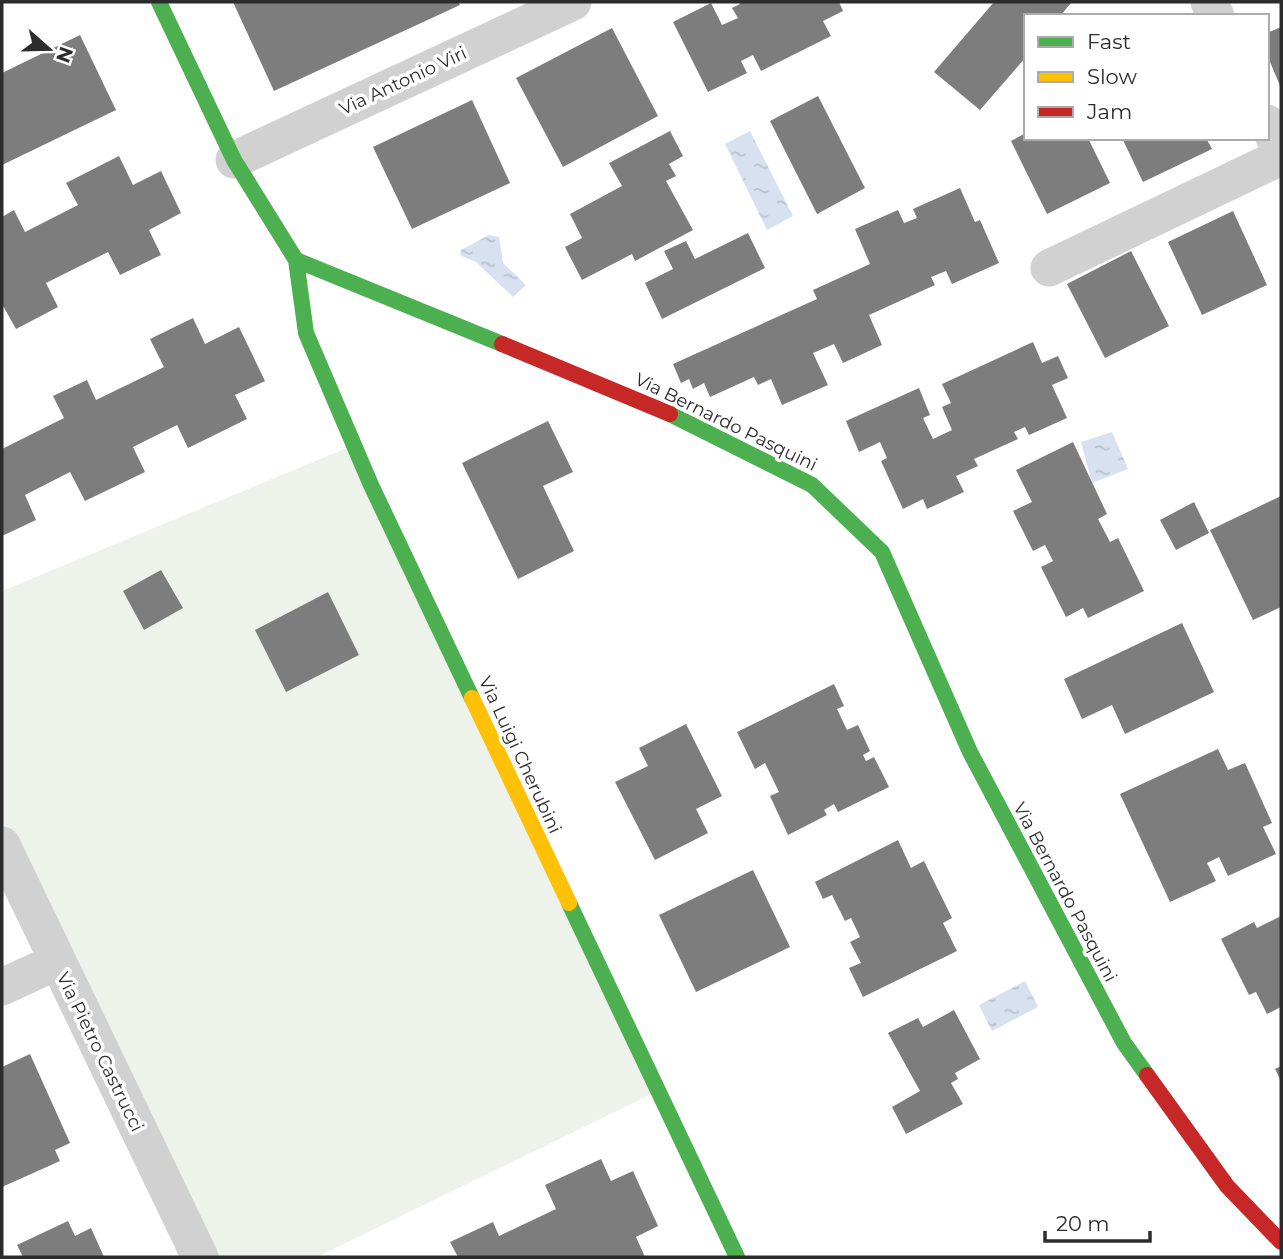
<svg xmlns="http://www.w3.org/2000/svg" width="1283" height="1259" viewBox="0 0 1283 1259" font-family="Montserrat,sans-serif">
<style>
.green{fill:#edf3ea}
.water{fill:url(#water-ripples)}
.building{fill:#7d7d7d}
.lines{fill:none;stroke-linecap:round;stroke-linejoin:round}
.street{stroke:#d1d1d1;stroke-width:37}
.fast{stroke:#4caf50;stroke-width:16}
.slow{stroke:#ffc107;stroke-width:16}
.jam{stroke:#c62828;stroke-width:16}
.labels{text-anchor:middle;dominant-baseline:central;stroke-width:7;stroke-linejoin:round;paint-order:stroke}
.street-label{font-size:18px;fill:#2c2c2c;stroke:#fff}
</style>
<defs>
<pattern id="water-ripples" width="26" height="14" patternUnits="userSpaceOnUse" patternTransform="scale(1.75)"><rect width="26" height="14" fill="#d7e1ef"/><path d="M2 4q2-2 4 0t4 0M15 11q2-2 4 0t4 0" fill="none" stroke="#b9c1cd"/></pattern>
</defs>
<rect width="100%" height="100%" fill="#fff"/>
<path class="green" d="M 354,445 L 658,1091 L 317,1257 L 200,1257 L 2,840 L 2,591 Z"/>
<path class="water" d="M 750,131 L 793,216 L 767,230 L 725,144 Z
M 489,235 L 499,237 L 503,263 L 526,285 L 513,297 L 476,262 L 460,255 L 461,250 Z
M 1112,432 L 1128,469 L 1092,483 L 1081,442 Z
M 1025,981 L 1038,1007 L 992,1031 L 979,1005 Z"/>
<path class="building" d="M 233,2 L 458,2 L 460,5 L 274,91 Z
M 739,2 L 839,2 L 843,11 L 823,21 L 831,36 L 761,71 L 753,55 L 741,61 L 747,73 L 708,92 L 673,22 L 711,3 L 722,25 L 738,18 L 732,8 L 740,4 Z
M 994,2 L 1071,3 L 1060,16 L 1026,16 L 1026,57 L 980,110 L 934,72 Z
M 1281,27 L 1281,88 L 1267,55 L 1267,33 Z
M 612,28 L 658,116 L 563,167 L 516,78 Z
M 80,35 L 116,110 L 2,165 L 2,73 Z
M 818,96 L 865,188 L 817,214 L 770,121 Z
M 472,100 L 510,183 L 412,229 L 373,147 Z
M 670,131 L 683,156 L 669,164 L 676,176 L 666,181 L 693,230 L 635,261 L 632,254 L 582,280 L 565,247 L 582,238 L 570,214 L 622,186 L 609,163 Z
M 1026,133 L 1026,138 L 1088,138 L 1110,183 L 1047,214 L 1011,141 Z
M 1122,138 L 1206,138 L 1212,149 L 1143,182 Z
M 119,156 L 133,185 L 161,171 L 181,213 L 149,230 L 161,255 L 120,275 L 108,252 L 46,283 L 58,307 L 16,329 L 2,304 L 2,217 L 14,210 L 25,232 L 78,205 L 66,183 Z
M 960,188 L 975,222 L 980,220 L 999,263 L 952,284 L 946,271 L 931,277 L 935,285 L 869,315 L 882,345 L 843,363 L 834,344 L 813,353 L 828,385 L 782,405 L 771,379 L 758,385 L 754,377 L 710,397 L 704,383 L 693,389 L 689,379 L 681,383 L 673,364 L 817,299 L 813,290 L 870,264 L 855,229 L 898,210 L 904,223 L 917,218 L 913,209 Z
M 1233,211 L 1267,285 L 1202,315 L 1168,242 Z
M 748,233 L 765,268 L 662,319 L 645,283 L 673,269 L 664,251 L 686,241 L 695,259 Z
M 1131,251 L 1169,326 L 1105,358 L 1067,284 Z
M 193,318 L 205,344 L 239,327 L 265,381 L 235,395 L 247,419 L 188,448 L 177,425 L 133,447 L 145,472 L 85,501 L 70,472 L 25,495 L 36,520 L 2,536 L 2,449 L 64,418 L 53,396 L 87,380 L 96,400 L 164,367 L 150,339 Z
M 1033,342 L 1042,363 L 1058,356 L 1068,378 L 1052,385 L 1067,418 L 1029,435 L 1025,427 L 1014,432 L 1018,439 L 974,459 L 978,466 L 956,476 L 964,492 L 927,509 L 923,499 L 903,509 L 881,461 L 887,458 L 880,442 L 859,452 L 846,421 L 919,388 L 930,415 L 923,418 L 933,439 L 952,430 L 942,407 L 951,403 L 942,384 Z
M 548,421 L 573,472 L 543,486 L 574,551 L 518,579 L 462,463 Z
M 1073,442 L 1107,514 L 1098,519 L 1110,542 L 1118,538 L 1144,591 L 1088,618 L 1083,608 L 1066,617 L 1041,567 L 1053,561 L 1045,545 L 1033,551 L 1013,511 L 1032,502 L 1016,470 Z
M 1281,496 L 1281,607 L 1253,620 L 1210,530 Z
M 1194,502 L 1209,533 L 1176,550 L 1160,520 Z
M 161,570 L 183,608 L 144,630 L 123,591 Z
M 328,592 L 359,655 L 286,692 L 255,630 Z
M 1182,623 L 1214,692 L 1125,734 L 1112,705 L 1082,719 L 1064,679 Z
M 834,684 L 844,706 L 837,709 L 847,730 L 858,725 L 870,751 L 863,755 L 866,761 L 874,757 L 889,787 L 838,812 L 834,804 L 824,810 L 827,815 L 788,835 L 770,796 L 779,792 L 765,763 L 755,769 L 737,732 Z
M 686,724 L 722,796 L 696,809 L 708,833 L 655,860 L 615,782 L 648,766 L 639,748 Z
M 1218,749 L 1228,770 L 1245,763 L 1272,823 L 1263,827 L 1276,854 L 1228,876 L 1219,857 L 1207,863 L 1216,881 L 1170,902 L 1120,794 Z
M 898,840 L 911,868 L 924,861 L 952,918 L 943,923 L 957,951 L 863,997 L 849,968 L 861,963 L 850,942 L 860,937 L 851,918 L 845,921 L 832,895 L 823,899 L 815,882 Z
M 753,870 L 790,947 L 696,992 L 659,915 Z
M 1281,916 L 1281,1007 L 1267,1014 L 1256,992 L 1249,995 L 1221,939 L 1254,922 L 1257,928 Z
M 954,1010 L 980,1059 L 955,1073 L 958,1079 L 951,1083 L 963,1104 L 906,1134 L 892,1107 L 920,1091 L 888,1033 L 918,1018 L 923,1027 Z
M 30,1054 L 70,1143 L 55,1150 L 60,1161 L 2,1187 L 2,1067 Z
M 1281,1066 L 1281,1081 L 1275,1069 Z
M 601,1159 L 611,1181 L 633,1171 L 658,1226 L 636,1237 L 645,1257 L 458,1257 L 450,1242 L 493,1222 L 499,1236 L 556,1209 L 545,1185 Z
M 68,1221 L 75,1236 L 91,1228 L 104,1257 L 23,1257 L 17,1245 Z"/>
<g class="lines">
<path class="street" d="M 1209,2 L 1216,16
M 1267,123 L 1281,151
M 234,160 L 573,2
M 1049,268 L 1281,157
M 2,845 L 200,1257
M 2,987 L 56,962"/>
<path class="fast" d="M 159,2 L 234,160 L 296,260 L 502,344
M 296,260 L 306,333 L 371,485 L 472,698
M 670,414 L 812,485 L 882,552 L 970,752 L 1124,1043 L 1147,1075
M 569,903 L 737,1257"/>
<path class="slow" d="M 472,698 L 569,903"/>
<path class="jam" d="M 502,344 L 670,414
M 1147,1075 L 1227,1186 L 1281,1242"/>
</g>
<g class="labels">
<g class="street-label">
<text transform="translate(403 81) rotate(-25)">Via Antonio Viri</text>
<text transform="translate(726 422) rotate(26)">Via Bernardo Pasquini</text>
<text transform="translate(520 755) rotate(65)">Via Luigi Cherubini</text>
<text transform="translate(1065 892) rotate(62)">Via Bernardo Pasquini</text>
<text transform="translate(100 1052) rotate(64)">Via Pietro Castrucci</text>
</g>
</g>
<rect width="1283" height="1259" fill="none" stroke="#2c2c2c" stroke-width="7"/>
<rect x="1024" y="14" width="245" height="126" fill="#ffffff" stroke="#ababab" stroke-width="2"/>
<rect x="1038" y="37" width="35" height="10" fill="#4caf50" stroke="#ababab" stroke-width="2"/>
<text x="1087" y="49" font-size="21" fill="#2c2c2c">Fast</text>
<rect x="1038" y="72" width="35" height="10" fill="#ffc107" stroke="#ababab" stroke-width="2"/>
<text x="1087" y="84" font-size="21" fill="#2c2c2c">Slow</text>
<rect x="1038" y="107" width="35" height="10" fill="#c62828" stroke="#ababab" stroke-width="2"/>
<text x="1087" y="119" font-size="21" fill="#2c2c2c">Jam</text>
<g transform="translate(49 49) rotate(110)" stroke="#ffffff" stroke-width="5" paint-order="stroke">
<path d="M0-5L12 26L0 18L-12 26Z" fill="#2c2c2c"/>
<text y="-10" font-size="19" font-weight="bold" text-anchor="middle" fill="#2c2c2c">N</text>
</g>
<path d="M1045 1231v10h105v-10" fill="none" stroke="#2c2c2c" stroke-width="3.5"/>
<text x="1056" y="1231" font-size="21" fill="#2c2c2c" stroke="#ffffff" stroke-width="5" paint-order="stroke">20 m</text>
</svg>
